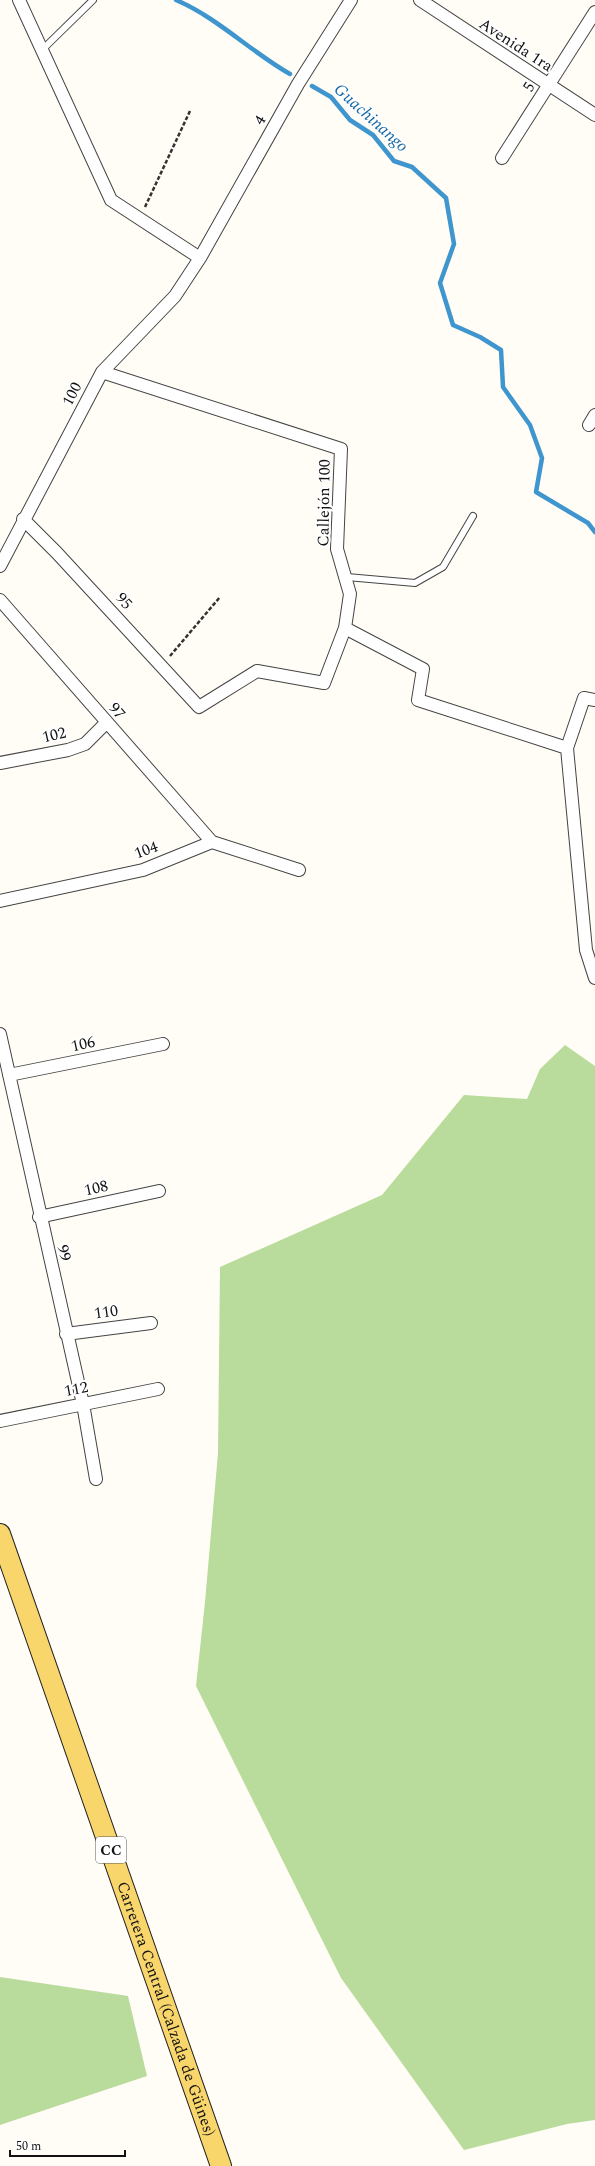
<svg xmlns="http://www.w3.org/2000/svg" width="595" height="2166" viewBox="0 0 595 2166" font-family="Spectral,serif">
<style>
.forest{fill:#b9dc9c}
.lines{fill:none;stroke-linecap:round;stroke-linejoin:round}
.stream{stroke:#3f96cf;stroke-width:4.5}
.service-casing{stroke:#444;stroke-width:8}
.minor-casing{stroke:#444;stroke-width:14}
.primary-casing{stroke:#222;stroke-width:22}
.path{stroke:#333;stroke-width:2.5;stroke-dasharray:4 2;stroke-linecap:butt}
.service{stroke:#fff;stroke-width:6}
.minor{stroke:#fff;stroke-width:12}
.primary{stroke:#f9d66b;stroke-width:20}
.labels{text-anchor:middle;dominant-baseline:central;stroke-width:4;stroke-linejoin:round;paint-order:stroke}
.shield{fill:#fff;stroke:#585858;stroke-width:1}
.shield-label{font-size:15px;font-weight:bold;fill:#111}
.street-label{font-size:16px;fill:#111;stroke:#fff}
.water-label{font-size:17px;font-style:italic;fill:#1768a6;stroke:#fff}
</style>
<rect width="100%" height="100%" fill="#fffdf5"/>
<path class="forest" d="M 565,1045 L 595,1066 L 595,2120 L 567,2124 L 464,2150 L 341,1978 L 196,1686 L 205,1602 L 218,1453 L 220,1267 L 382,1195 L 464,1095 L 527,1099 L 540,1069 Z
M 0,1977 L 128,1996 L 147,2076 L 0,2125 Z"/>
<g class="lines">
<path class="stream" d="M 176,0 C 218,18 251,52 290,74
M 312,86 L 331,97 L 350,120 L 373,135 L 394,161 L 412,167 L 446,198 L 454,244 L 440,283 L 453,325 L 480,337 L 501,350 L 503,387 L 530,425 L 542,458 L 536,492 L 588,523 L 595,532"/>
<g class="service-casing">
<path id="service" d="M 42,50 L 93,0
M 347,577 L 415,583 L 443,567 L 473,516"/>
</g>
<g class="minor-casing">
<path id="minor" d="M 19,0 L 111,200 L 200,258
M 420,0 L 595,115
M 502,158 L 595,12
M 589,425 L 595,415
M 23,519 L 57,553 L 199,707 L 257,671 L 324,683 L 345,628 L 350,594 L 337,549 L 341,449 L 102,372
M 0,566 L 102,372 L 175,296 L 200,258 L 298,84 L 351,0
M 0,600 L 212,842
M 345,628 L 423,669 L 418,700 L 567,748
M 595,700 L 584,698 L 567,748 L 586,950 L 595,978
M 0,763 L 68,750 L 85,744 L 106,723
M 0,901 L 143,870 L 212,842 L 299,870
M 0,1034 L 83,1404 L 96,1479
M 9,1075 L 163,1044
M 39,1217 L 159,1191
M 66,1334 L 151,1323
M 0,1421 L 158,1389"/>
</g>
<g class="primary-casing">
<g id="primary">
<path id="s1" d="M 0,1534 L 221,2166"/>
</g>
</g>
<path class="path" d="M 145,207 L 190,111
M 170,656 L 220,597"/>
<use href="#service" class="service"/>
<use href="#minor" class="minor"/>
<use href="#primary" class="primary"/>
</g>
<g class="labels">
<rect class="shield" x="96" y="1837" width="30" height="26" rx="3"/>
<g class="shield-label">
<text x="111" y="1850">CC</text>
</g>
<g class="street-label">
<text transform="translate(516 45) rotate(33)">Avenida 1ra</text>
<text transform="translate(529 87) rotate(-57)">5</text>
<text transform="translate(260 120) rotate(-60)">4</text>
<text transform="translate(72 394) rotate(-62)">100</text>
<text transform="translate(324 503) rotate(-89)">Callejón 100</text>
<text transform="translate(124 601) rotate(47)">95</text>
<text transform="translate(117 711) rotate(49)">97</text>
<text transform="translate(54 735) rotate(-13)">102</text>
<text transform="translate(146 850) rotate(-20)">104</text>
<text transform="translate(83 1044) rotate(-12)">106</text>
<text transform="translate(96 1188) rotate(-12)">108</text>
<text transform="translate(64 1253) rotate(77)">99</text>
<text transform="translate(106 1312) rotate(-8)">110</text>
<text transform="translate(76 1389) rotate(-11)">112</text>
<text stroke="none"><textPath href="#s1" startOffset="503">Carretera Central (Calzada de Güines)</textPath></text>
</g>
<g class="water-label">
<text transform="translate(371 118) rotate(42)">Guachinango</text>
</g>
</g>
<path d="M10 2150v6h115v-6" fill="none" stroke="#111111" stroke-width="2"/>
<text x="16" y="2150" font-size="12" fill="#111111" stroke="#ffffff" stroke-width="3" paint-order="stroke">50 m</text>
</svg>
